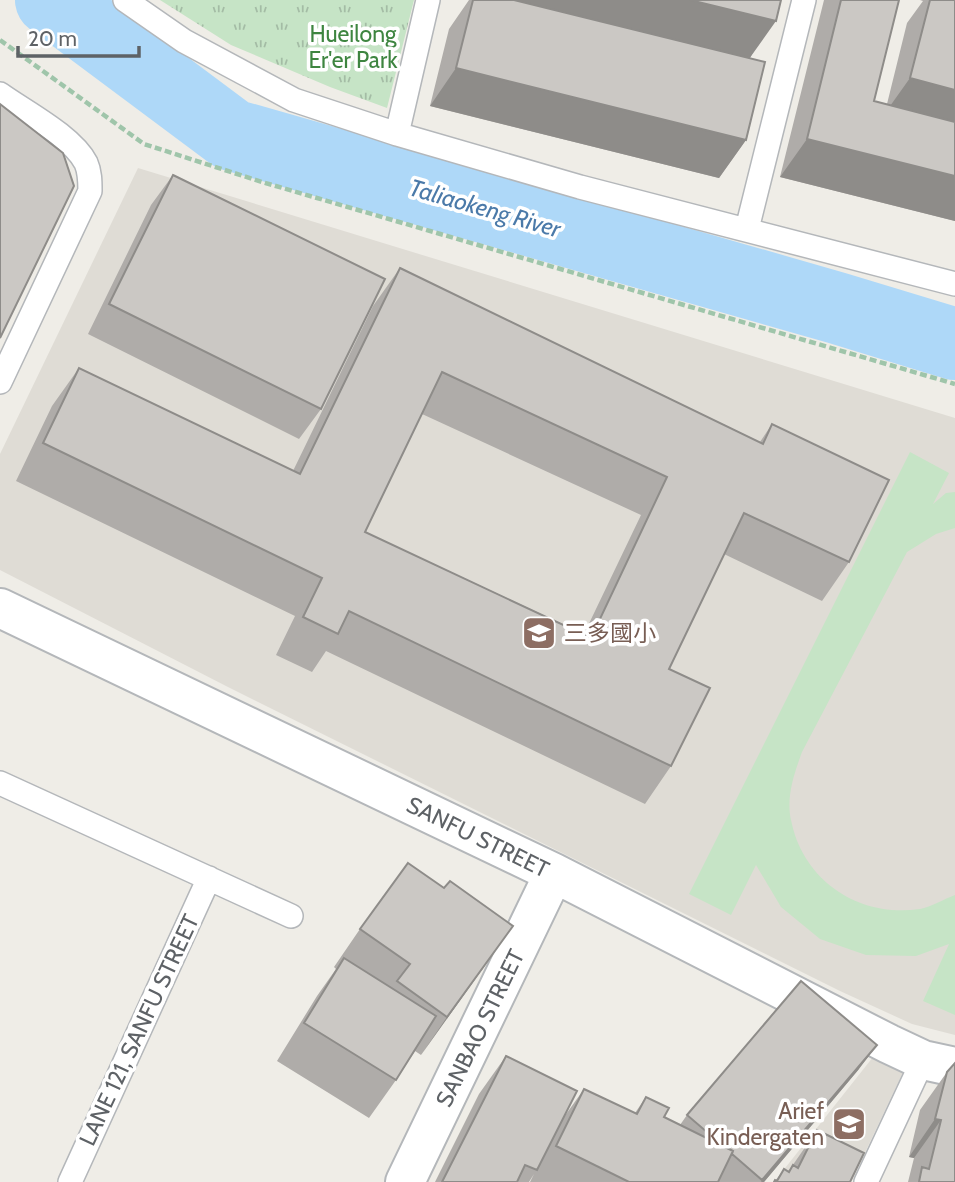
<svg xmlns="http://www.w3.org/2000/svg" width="955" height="1182" viewBox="0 0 955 1182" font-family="Cabin,'Noto Sans TC',sans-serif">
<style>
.education{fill:#dfdcd5}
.park{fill:url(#park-tufts)}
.garden{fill:#c6e4c6}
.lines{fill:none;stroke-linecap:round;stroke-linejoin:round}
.river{stroke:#aed8f8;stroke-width:72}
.lane-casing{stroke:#b4b7ba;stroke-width:26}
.street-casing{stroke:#b4b7ba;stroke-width:42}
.path{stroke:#9fc5aa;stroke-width:4.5;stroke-dasharray:7 3.5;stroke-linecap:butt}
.lane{stroke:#fff;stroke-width:23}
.street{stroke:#fff;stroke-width:38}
.wall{fill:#afaca9;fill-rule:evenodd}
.shaded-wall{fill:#8e8c89}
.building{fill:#cbc8c4;stroke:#8e8c89;stroke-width:2;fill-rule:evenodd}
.labels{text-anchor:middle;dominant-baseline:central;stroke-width:7;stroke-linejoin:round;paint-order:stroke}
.park-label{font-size:23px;fill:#3e8540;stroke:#fff}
.education-label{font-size:23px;fill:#785e54;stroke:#fff;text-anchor:start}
.street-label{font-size:23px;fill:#5e6266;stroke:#fff}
.water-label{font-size:24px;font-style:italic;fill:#4b7aa9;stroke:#fff}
</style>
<defs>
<pattern id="park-tufts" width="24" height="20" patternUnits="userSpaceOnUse" patternTransform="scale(1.75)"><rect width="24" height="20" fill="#c6e4c6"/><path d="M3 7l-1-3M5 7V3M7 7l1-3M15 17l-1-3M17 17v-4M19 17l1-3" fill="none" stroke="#a4bca5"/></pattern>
</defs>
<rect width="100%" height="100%" fill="#efede7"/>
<path class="education" d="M 138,168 L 955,418 L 955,1035 L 912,1024 L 840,991 L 226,686 L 0,570 L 0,454 Z
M 877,1052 L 906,1066 L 851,1182 L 774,1182 Z"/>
<path class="park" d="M 160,0 L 414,0 L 387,108 L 330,87 L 231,45 Z"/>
<path class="garden" d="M 910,452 L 949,473 L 933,504 L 946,493 L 955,492 L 955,528 L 936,534 L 907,552 L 802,752 C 794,774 786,797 791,820 C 803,881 859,918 920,909 C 931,907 944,899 955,895 L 955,1015 L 923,1001 L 949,944 L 916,956 L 866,955 L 820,939 L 781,907 L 756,865 L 731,915 L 689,894 Z"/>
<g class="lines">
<path class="river" d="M 51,0 L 232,135 L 837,308 L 955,344"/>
<g class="lane-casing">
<path id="lane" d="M 125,0 L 184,41 L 294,100 L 397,134 L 580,187 L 955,284
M 0,94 C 25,112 72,136 86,163 C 90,172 90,181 90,191 L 0,382
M 397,134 L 428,0
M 747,229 L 804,0
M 0,783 L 291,916
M 70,1182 L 209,878
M 866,1182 L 923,1060"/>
</g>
<g class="street-casing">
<path id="street" d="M 0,608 L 554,873 L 889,1044 L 923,1060 L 955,1067
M 405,1182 L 554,873"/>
</g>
<path class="path" d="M 0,40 L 144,144 L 262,182 L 955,384"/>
<use href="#lane" class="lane"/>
<use href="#street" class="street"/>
</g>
<path class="wall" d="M 469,0 L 781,0 L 750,58 L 746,140 L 719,178 L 430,106 L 449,29 Z
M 824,0 L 899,0 L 874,101 L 887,104 L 907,23 L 923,1 L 920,0 L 955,0 L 955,221 L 780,177 Z
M 173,175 L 321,409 L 299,439 L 88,334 L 151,205 Z
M 400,268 L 760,442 L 772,424 L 849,562 L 822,601 L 724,554 L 669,669 L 671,766 L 645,804 L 326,651 L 312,672 L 276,655 L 295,616 L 16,481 L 52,406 L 79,368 L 293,471 L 373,306 ZM 422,414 L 641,515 L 584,634 L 365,532 Z
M 360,929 L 486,964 L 421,1055 L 415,1051 L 396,1080 L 369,1118 L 277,1061 L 317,996 L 336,969 L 334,967 Z
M 506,1056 L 564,1117 L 584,1089 L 635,1113 L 646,1097 L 664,1117 L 680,1125 L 687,1115 L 859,1069 L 764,1182 L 530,1182 L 534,1174 L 529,1182 L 435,1182 L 479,1094 Z
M 947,1072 L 955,1182 L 908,1182 L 914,1158 L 909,1157 L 920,1110 Z
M 817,1130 L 850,1182 L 773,1182 L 776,1180 L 784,1169 L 788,1172 Z"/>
<path class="shaded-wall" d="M 505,0 L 690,0 L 776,21 L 749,59 Z
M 456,68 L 746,140 L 719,178 L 430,106 Z
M 910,78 L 955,90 L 955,135 L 883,116 Z
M 807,139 L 955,176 L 955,221 L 780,177 Z
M 513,926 L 486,964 L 421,1055 L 447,1017 Z
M 877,1045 L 859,1069 L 764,1182 L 761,1182 Z
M 935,1119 L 941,1120 L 914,1158 L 909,1157 Z"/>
<path class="building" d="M 473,0 L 514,0 L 765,62 L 746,140 L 456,68 Z
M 690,0 L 781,0 L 776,21 Z
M 841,0 L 899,0 L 874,101 L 955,122 L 955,176 L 807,139 Z
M 930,0 L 955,0 L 955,90 L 910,78 Z
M 0,104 L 63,153 L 74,186 L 0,338 Z
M 173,175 L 385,279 L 321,409 L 109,304 Z
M 400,268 L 763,444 L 772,424 L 889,480 L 849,562 L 744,513 L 669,669 L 710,688 L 671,766 L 349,611 L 338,634 L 303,617 L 322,578 L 43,443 L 79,368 L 300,474 ZM 442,372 L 667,477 L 591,638 L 365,532 Z
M 408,863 L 444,888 L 450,881 L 513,926 L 447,1017 L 397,981 L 410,964 L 360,929 Z
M 344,958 L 436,1016 L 396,1080 L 304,1023 Z
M 801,981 L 877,1045 L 762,1180 L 732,1154 L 733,1151 L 722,1145 L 687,1115 Z
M 506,1056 L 577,1091 L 537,1170 L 525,1165 L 517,1182 L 442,1182 Z
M 955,1063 L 955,1182 L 919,1182 L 922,1167 L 929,1169 L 941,1120 L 935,1119 L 947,1072 Z
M 584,1089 L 637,1114 L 646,1097 L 669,1108 L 664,1117 L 733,1151 L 718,1182 L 629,1182 L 556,1146 Z
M 817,1130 L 864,1153 L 850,1182 L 774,1182 L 775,1180 L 777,1181 L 784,1169 L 789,1172 L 793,1165 L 798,1168 Z"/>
<defs>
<g id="school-square" transform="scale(1.75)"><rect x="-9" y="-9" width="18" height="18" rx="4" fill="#8d6e63" stroke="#fff"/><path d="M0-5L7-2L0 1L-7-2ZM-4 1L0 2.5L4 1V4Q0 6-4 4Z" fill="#fff"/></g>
</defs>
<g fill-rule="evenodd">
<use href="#school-square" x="539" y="633"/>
<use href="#school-square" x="849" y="1124"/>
</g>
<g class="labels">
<g class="park-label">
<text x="353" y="34">Hueilong<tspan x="353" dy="26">Er'er Park</tspan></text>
</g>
<g class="education-label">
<text x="564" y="633">三多國小</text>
<text x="824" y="1111" text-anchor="end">Arief<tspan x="824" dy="26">Kindergaten</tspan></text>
</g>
<g class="street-label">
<text transform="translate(478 837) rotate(26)">SANFU STREET</text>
<text transform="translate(480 1028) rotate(-64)">SANBAO STREET</text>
<text transform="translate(139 1030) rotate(-65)">LANE 121, SANFU STREET</text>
</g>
<g class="water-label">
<text transform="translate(485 208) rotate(16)">Taliaokeng River</text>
</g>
</g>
<path d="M18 46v10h121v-10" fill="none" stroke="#5e6266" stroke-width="3.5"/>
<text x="28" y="46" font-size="21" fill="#5e6266" stroke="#ffffff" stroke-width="5" paint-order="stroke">20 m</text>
</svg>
